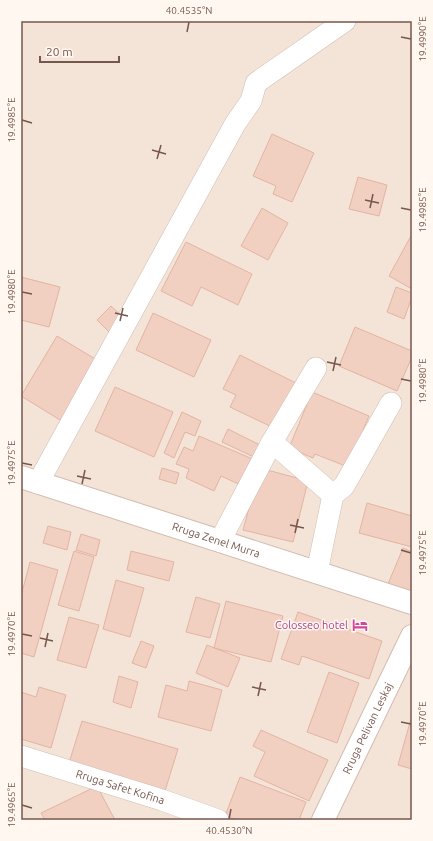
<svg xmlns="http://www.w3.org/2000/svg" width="433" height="841" viewBox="0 0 433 841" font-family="Ubuntu,sans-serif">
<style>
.residential{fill:#f4e4d8}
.building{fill:#f1cfc1;stroke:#e3b4a2}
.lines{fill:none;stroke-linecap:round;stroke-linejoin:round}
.street-casing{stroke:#d1bcb1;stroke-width:22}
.secondary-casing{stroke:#d4bbaf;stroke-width:24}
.street{stroke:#fff;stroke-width:21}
.secondary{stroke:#fff;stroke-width:22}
.ticks{fill:none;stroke:#77574d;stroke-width:1.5}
.labels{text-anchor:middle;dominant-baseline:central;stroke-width:3;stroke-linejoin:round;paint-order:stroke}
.street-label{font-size:11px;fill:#77574d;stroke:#fff7f0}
.hotel-label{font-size:11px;fill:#b23c85;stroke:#fff7f0;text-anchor:end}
.neatline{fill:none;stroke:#77574d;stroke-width:1.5}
.ticks-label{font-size:10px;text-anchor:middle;fill:#77574d}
</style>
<rect width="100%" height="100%" fill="#fcf3e9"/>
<path class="residential" d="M 21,21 L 412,21 L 412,820 L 21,820 Z"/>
<path class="building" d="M 272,134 L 314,153 L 292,202 L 273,194 L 276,186 L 253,176 Z
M 358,177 L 387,185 L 379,216 L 349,209 Z
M 262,208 L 288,223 L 268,260 L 241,246 Z
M 412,234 L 412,289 L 389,276 Z
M 186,242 L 252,274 L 238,305 L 201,287 L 192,306 L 161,291 Z
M 21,277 L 60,287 L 49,327 L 21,320 Z
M 396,287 L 412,293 L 412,297 L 404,319 L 387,312 Z
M 111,306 L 123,317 L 109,332 L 97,320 Z
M 153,313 L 211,340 L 194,377 L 136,350 Z
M 355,327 L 412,351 L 412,357 L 397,391 L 339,366 Z
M 57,336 L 102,363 L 65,423 L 21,396 Z
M 240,355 L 298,384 L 276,429 L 230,407 L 236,395 L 223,389 Z
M 115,387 L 173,412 L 154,457 L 95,431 Z
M 312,392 L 369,416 L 348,467 L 315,454 L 313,458 L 289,448 Z
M 182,412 L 201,421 L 195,436 L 185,432 L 174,458 L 164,453 Z
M 228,429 L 264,447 L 258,459 L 222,442 Z
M 199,436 L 255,460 L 243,486 L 221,476 L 214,491 L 186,478 L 189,469 L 176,464 L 184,447 L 193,451 Z
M 162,468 L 179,473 L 176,484 L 159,479 Z
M 260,468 L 308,481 L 293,542 L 243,530 Z
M 367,503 L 412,516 L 412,547 L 359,533 Z
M 48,526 L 71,532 L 67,550 L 43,543 Z
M 81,534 L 100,540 L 96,556 L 76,550 Z
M 403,548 L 412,552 L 412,594 L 388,584 Z
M 74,551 L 94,557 L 79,611 L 58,605 Z
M 131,551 L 174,562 L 169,581 L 127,570 Z
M 30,562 L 58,570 L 34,657 L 21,653 L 21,596 Z
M 116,580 L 144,588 L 130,637 L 103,629 Z
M 196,597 L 220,604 L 210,638 L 186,632 Z
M 226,601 L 283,616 L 271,662 L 214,648 Z
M 298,612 L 382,641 L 369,679 L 302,656 L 299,665 L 281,659 Z
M 69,617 L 99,625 L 86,668 L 57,660 Z
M 141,641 L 154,646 L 146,668 L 132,663 Z
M 207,645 L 240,658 L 228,687 L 196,673 Z
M 329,672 L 359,683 L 337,743 L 307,732 Z
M 119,676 L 138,682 L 131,708 L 113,702 Z
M 189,681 L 222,690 L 211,731 L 158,717 L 166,685 L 187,691 Z
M 39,687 L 66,695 L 51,748 L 21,739 L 21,692 L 36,697 Z
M 412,715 L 412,769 L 398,765 Z
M 82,721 L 178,749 L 165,791 L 69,763 Z
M 261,730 L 328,760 L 309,801 L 254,776 L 265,752 L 253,746 Z
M 240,777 L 306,802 L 299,820 L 237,820 L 225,816 Z
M 97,786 L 115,820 L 45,820 L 41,813 Z"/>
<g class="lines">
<g class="street-casing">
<g id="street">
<path d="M 272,442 L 333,495"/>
<path d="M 38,483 L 235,124 L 251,101 L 256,83 L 345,21"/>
<path d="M 220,541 L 272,442 L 316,368"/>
<path d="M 317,572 L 333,495 L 344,486 L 391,403"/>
<path id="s1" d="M 21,756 L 162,800 L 218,820"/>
</g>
</g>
<g class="secondary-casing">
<g id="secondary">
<path id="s2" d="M 21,477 L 412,603"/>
<path id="s3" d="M 323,820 L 412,636"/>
</g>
</g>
<use href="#street" class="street"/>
<use href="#secondary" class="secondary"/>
</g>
<path class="ticks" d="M 187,32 L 189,22M 401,37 L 411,39M 22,120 L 32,123M 152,150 L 166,154M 157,159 L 161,145M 365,200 L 379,203M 370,208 L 373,194M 401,208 L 411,210M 22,292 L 32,294M 115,313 L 128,316M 120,321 L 123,308M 327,362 L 341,365M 333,371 L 336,357M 401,379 L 411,381M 22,463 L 32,465M 77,476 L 91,479M 82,484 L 85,470M 290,525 L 304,528M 295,533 L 298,519M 401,550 L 411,553M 22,634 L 32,636M 40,638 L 53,641M 45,647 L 48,633M 252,687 L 266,690M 258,696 L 261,682M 401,722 L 411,724M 22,805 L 32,808M 229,819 L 231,809"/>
<defs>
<g id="hotel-bare" transform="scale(1.2)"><path d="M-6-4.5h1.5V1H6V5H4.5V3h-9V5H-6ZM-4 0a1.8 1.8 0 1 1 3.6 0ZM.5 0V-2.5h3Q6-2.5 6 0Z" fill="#d1479c" stroke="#fff7f0" stroke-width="2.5" paint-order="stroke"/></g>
</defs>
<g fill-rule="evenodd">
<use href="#hotel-bare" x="360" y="625"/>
</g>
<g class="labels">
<g class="street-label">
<text stroke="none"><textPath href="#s2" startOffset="205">Rruga Zenel Murra</textPath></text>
<text stroke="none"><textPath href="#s3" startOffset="102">Rruga Pelivan Leskaj</textPath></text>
<text stroke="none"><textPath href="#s1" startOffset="104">Rruga Safet Kofina</textPath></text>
</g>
<g class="hotel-label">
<text x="348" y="625">Colosseo hotel</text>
</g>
</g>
<rect width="433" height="841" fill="none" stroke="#fff7f0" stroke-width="44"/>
<path d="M40 56v6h79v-6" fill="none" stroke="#77574d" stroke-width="2"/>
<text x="46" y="56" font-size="12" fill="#77574d" stroke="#fff7f0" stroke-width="3" paint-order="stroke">20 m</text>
<rect x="22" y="22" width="389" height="797" class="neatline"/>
<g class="ticks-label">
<text x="189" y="14">40.4535°N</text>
<text transform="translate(422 39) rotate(-90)" y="4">19.4990°E</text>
<text transform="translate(11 120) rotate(-90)" y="4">19.4985°E</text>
<text transform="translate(422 210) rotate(-90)" y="4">19.4985°E</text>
<text transform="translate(11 292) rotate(-90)" y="4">19.4980°E</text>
<text transform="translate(422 381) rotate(-90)" y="4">19.4980°E</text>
<text transform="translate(11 463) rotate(-90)" y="4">19.4975°E</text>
<text transform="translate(422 553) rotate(-90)" y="4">19.4975°E</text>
<text transform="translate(11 634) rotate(-90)" y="4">19.4970°E</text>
<text transform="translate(422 724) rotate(-90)" y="4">19.4970°E</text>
<text transform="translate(11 805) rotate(-90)" y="4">19.4965°E</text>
<text x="229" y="834">40.4530°N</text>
</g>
</svg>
